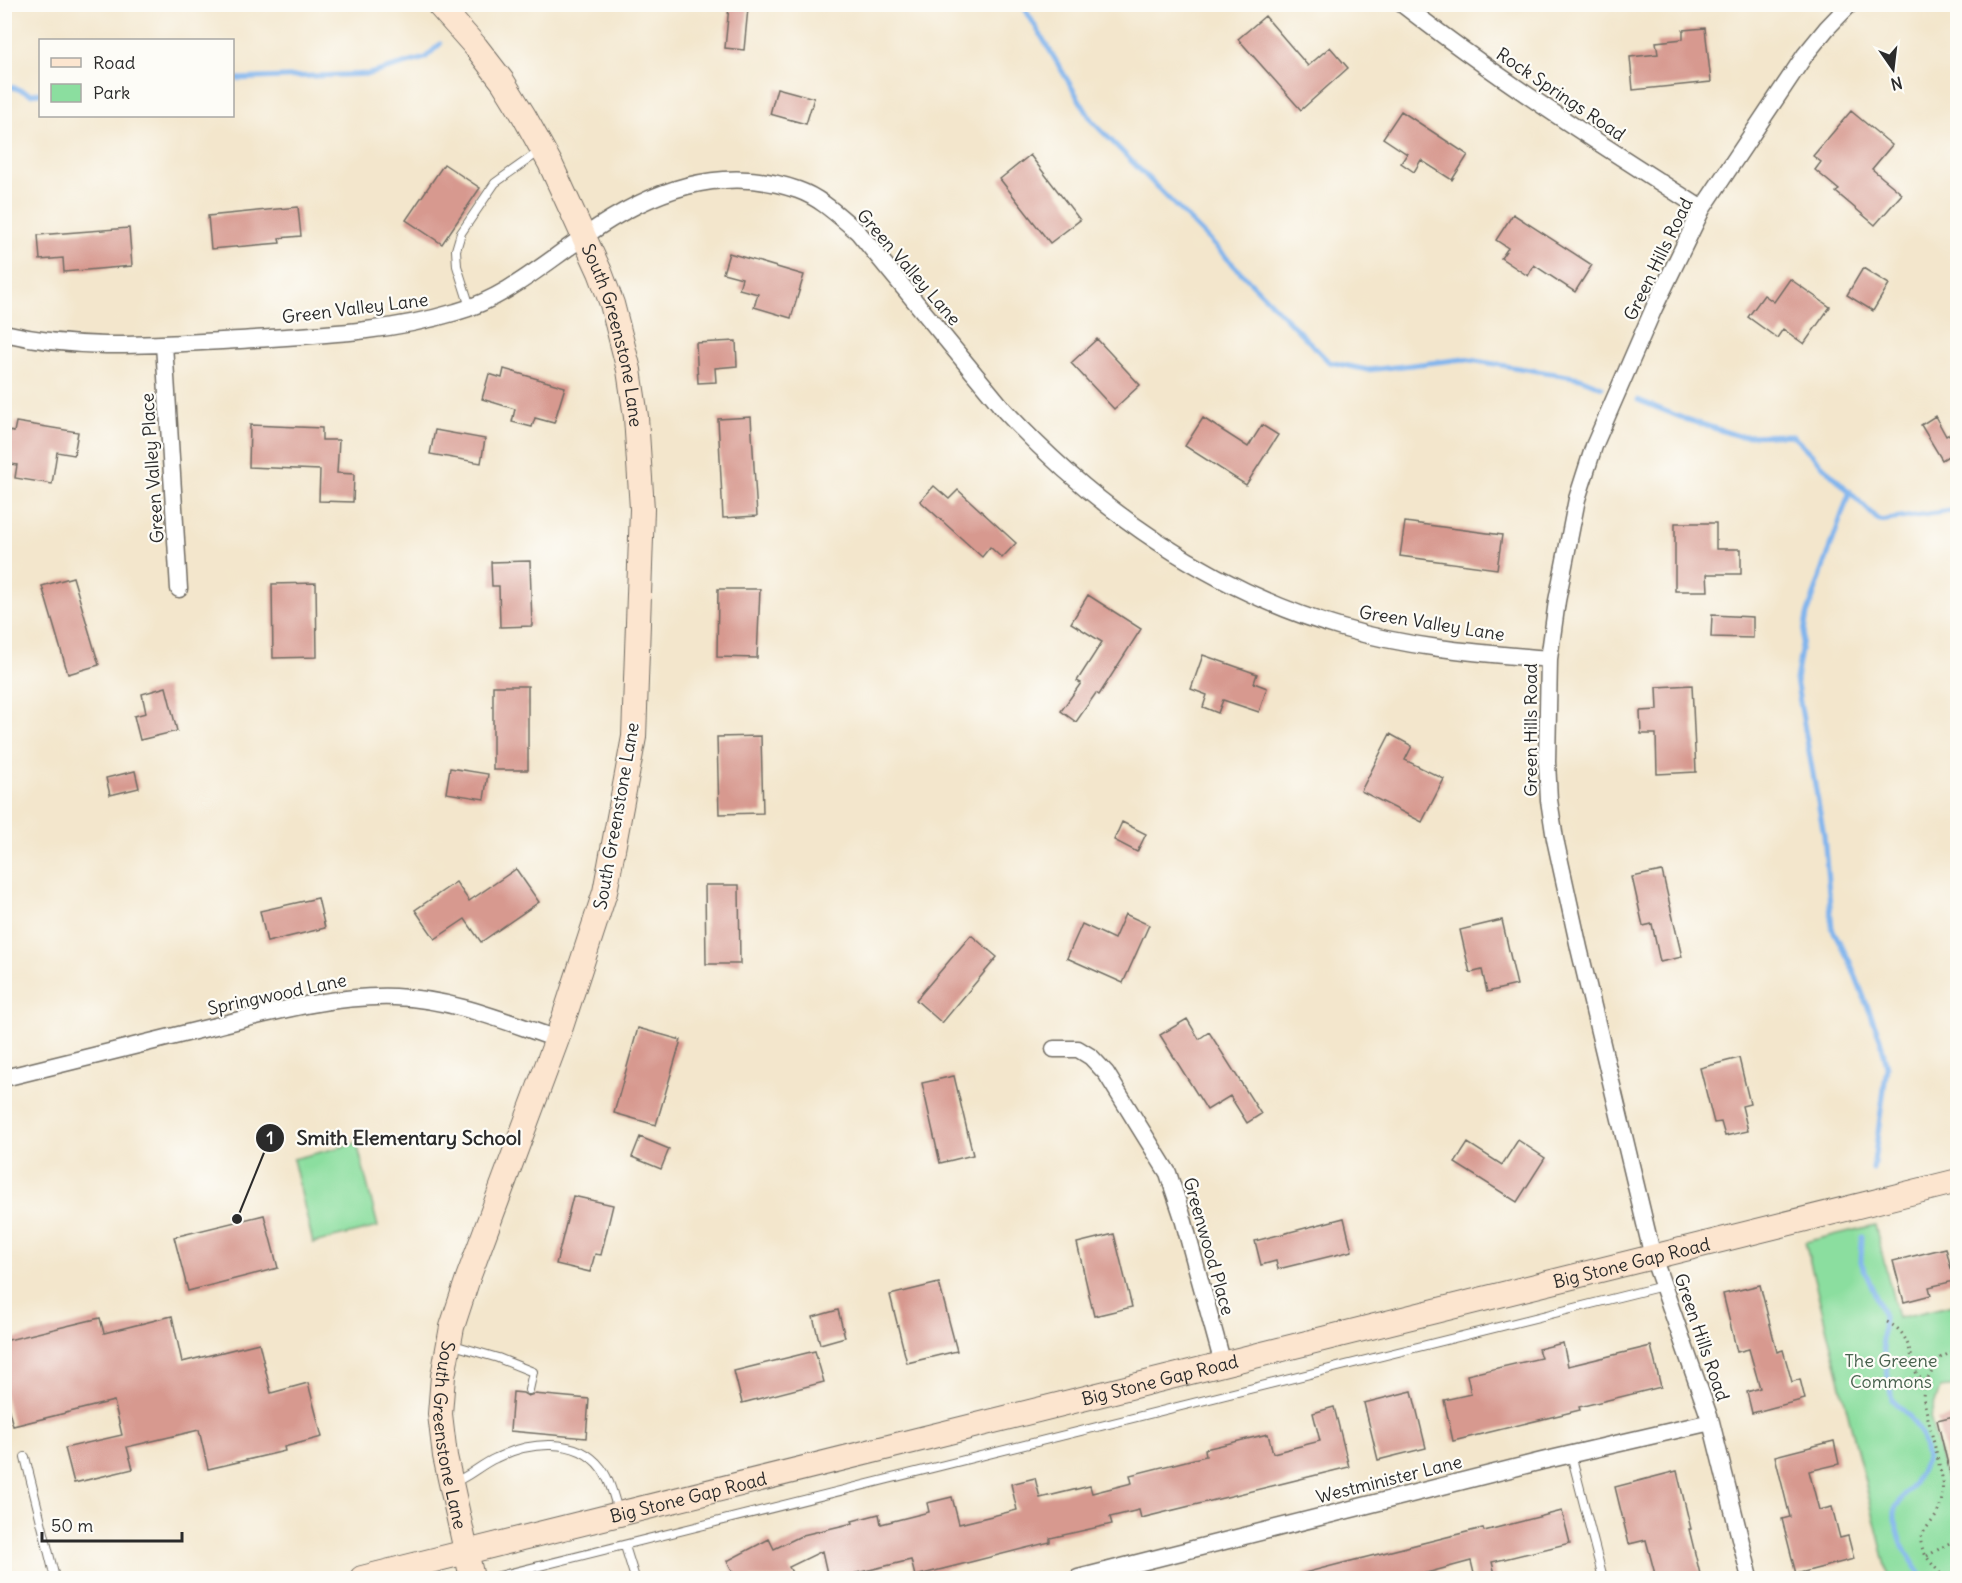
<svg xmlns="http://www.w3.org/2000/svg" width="1962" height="1583" viewBox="0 0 1962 1583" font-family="Delius,sans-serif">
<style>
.green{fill:#8bde9f;stroke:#5b8465;stroke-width:1.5}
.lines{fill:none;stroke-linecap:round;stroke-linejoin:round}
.stream{stroke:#7fb4ed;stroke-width:5}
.building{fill:#d7998f}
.lane-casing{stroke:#716c63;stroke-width:10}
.street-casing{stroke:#716c63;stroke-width:19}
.secondary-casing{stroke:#716c63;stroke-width:26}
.path{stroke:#716c63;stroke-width:3;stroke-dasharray:1.5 4.5;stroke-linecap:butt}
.lane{stroke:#fff;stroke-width:8}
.street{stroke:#fff;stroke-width:16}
.secondary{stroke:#fce5cf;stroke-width:24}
.labels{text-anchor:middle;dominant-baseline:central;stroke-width:4.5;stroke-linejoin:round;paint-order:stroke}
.street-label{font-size:18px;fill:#2b2b2b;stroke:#fdfcf7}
.park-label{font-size:18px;fill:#48614e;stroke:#fdfcf7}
.leader{fill:none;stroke:#2b2b2b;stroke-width:2}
.callout-dot{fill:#2b2b2b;stroke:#fdfcf7;stroke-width:2}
.mark-label{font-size:18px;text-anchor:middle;font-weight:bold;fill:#fff}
.callout-label{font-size:20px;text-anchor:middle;font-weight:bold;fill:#2b2b2b;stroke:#fdfcf7;stroke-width:4.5;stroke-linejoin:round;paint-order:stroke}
</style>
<rect width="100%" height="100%" fill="#fdfcf7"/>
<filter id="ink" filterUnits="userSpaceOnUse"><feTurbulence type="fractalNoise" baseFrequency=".0167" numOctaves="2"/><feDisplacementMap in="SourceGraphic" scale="12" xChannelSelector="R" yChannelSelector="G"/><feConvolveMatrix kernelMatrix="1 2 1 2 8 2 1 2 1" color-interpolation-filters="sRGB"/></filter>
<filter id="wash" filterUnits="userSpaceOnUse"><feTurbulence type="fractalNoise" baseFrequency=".008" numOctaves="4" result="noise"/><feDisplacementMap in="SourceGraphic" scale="24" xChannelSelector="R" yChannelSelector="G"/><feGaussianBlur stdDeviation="1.35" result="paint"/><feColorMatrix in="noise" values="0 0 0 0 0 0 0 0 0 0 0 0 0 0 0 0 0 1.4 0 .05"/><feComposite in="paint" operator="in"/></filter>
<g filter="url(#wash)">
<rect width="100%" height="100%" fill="#f3e6cc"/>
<path class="green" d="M 357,1143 L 378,1227 L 313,1243 L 293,1159 Z
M 1875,1225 L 1898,1318 L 1957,1304 L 1957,1386 L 1940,1388 L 1930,1417 L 1957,1524 L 1957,1578 L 1889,1578 L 1805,1242 Z"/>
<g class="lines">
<path class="stream" d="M 1022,4 L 1092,121 L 1329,362 L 1368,370 L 1464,359 L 1580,378 L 1602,387
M 470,14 L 476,4
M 232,79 L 369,74 L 425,58 L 440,44
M 4,84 L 31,94 L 40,93
M 1638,400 L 1685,419 L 1739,436 L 1792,435 L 1879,521 L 1958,510
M 1850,491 L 1807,615 L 1796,680 L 1824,835 L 1832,928 L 1850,962 L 1880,1038 L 1887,1067 L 1873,1169
M 1862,1237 L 1861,1262 L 1884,1316 L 1882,1340 L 1892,1400 L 1909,1416 L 1921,1433 L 1927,1457 L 1915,1482 L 1895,1508 L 1895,1520 L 1903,1547 L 1923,1578"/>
</g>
<g id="blocks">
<path class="building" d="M 729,6 L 748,8 L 744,50 L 725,48 Z
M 1265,16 L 1308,66 L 1330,47 L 1348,68 L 1301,110 L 1238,39 Z
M 1705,28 L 1711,82 L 1633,90 L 1630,57 L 1658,54 L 1656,42 L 1683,39 L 1683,30 Z
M 777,88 L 814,98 L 806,124 L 770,114 Z
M 1401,111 L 1468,155 L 1452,180 L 1421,160 L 1414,172 L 1401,163 L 1407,154 L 1383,138 Z
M 1851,111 L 1892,145 L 1872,169 L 1902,194 L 1875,225 L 1836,192 L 1839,190 L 1815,170 L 1821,162 L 1813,156 Z
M 1030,155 L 1080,220 L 1050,243 L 1000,179 Z
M 444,164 L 480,188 L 442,244 L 406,220 Z
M 298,207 L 301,236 L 279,238 L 280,243 L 211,249 L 208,216 Z
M 1513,214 L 1592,265 L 1575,292 L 1534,265 L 1528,276 L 1501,258 L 1508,248 L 1496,240 Z
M 129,228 L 132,266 L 64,272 L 63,258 L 40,260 L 38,235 Z
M 729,253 L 804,275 L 791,318 L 754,307 L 758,294 L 739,289 L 742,278 L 723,273 Z
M 1863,268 L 1889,284 L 1873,311 L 1847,295 Z
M 1790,279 L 1830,307 L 1804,344 L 1783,329 L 1777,338 L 1748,317 L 1764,295 L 1774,302 Z
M 1097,339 L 1140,385 L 1114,409 L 1071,363 Z
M 736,341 L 737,366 L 715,368 L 716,382 L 698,383 L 696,343 Z
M 504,369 L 565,387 L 554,423 L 535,418 L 532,427 L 512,422 L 515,409 L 482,399 L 489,374 L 502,378 Z
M 1935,416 L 1946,436 L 1958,429 L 1958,450 L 1942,460 L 1921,425 Z
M 751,417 L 757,516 L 723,518 L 718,419 Z
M 1203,418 L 1248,447 L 1262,425 L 1278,435 L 1246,485 L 1185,446 Z
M 16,422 L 78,432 L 74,455 L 57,452 L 52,484 L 15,478 L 17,465 L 4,463 L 4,430 L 14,432 Z
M 250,425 L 322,428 L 322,440 L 339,440 L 337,473 L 354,474 L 353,502 L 319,501 L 320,470 L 249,467 Z
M 435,430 L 485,439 L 481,463 L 430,454 Z
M 934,486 L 949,499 L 958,490 L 1016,543 L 1002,558 L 990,547 L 982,557 L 920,501 Z
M 1405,522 L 1502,535 L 1497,569 L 1400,556 Z
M 1675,523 L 1716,523 L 1716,549 L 1741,549 L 1741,574 L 1707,574 L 1708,591 L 1675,591 Z
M 530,561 L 532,626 L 500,627 L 499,586 L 492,586 L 491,562 Z
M 73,577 L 99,665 L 68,674 L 42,586 Z
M 316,583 L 317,657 L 273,658 L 272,584 Z
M 718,589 L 760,589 L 757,658 L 717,657 Z
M 1088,595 L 1141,629 L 1099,695 L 1096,693 L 1076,722 L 1061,711 L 1081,683 L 1077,681 L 1102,642 L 1071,623 Z
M 1712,615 L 1753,617 L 1753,638 L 1711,637 Z
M 1203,655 L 1257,674 L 1254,683 L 1267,688 L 1259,712 L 1223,700 L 1218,713 L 1203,707 L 1207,695 L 1191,689 Z
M 1692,685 L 1696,772 L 1657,774 L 1656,734 L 1641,734 L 1640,711 L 1658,710 L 1657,687 Z
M 493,686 L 528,686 L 528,770 L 493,770 Z
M 166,687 L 177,731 L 140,740 L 134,716 L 146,713 L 142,694 Z
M 1390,734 L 1412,746 L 1405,760 L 1444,779 L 1422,822 L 1361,791 Z
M 761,736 L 763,813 L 719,814 L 717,737 Z
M 450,768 L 488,774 L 484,799 L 446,793 Z
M 135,771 L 139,788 L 110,795 L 106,778 Z
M 1122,822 L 1146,834 L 1137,852 L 1114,840 Z
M 516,869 L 539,902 L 481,942 L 465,919 L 435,939 L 415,910 L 456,882 L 469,901 Z
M 1662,871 L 1682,957 L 1660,962 L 1652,924 L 1643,926 L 1632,877 Z
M 705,885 L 739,885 L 740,964 L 706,964 Z
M 318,898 L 325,928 L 267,942 L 260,911 Z
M 1125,914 L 1149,925 L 1123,983 L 1067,958 L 1082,924 L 1114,939 Z
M 1502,920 L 1517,985 L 1487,992 L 1482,970 L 1470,973 L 1460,930 Z
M 971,935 L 997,957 L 942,1023 L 916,1000 Z
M 1187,1019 L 1199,1039 L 1209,1032 L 1261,1114 L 1247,1123 L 1230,1096 L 1207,1110 L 1160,1035 Z
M 638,1028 L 681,1040 L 656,1125 L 614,1113 Z
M 1739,1058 L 1750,1104 L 1742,1106 L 1748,1131 L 1725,1136 L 1721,1122 L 1714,1123 L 1700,1068 Z
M 954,1076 L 973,1155 L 940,1163 L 922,1083 Z
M 640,1137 L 669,1149 L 661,1169 L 632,1157 Z
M 1518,1140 L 1545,1158 L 1517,1202 L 1455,1163 L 1468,1143 L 1502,1165 Z
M 573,1196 L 613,1205 L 601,1255 L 595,1254 L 590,1272 L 556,1264 Z
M 264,1215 L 278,1268 L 188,1291 L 174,1237 Z
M 1344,1218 L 1352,1251 L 1278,1269 L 1276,1261 L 1261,1265 L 1255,1241 Z
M 1114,1234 L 1132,1307 L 1094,1316 L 1077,1243 Z
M 1946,1248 L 1954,1281 L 1929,1287 L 1931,1295 L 1904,1302 L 1893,1261 Z
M 939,1283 L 957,1351 L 907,1363 L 890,1295 Z
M 1760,1285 L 1777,1352 L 1783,1350 L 1792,1382 L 1800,1379 L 1805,1399 L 1752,1413 L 1747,1392 L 1760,1388 L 1749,1349 L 1737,1352 L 1723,1294 Z
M 838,1310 L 845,1337 L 820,1344 L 813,1317 Z
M 172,1316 L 182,1362 L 259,1343 L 271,1393 L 308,1383 L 322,1437 L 284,1447 L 285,1451 L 208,1469 L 199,1430 L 127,1447 L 133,1469 L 74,1483 L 65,1448 L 122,1435 L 114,1401 L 13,1426 L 4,1392 L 4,1341 L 100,1318 L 104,1333 Z
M 1563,1343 L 1568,1366 L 1651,1346 L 1661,1387 L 1579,1407 L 1580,1410 L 1453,1441 L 1444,1400 L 1471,1394 L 1467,1375 L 1541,1358 L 1538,1349 Z
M 815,1351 L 824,1382 L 742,1403 L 734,1371 Z
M 1412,1391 L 1426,1448 L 1378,1460 L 1364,1403 Z
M 513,1392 L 523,1393 L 528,1396 L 534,1394 L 589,1399 L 586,1438 L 510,1431 Z
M 1334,1407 L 1349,1467 L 1280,1484 L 1141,1518 L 1139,1510 L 1110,1517 L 1112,1524 L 1050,1538 L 1050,1542 L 915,1576 L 911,1560 L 836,1578 L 828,1578 L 822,1551 L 789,1567 L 795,1578 L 736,1578 L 727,1561 L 769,1539 L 774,1549 L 803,1535 L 853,1523 L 852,1521 L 879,1514 L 881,1524 L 929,1512 L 927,1503 L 952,1497 L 959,1524 L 1017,1510 L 1011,1484 L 1035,1478 L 1040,1498 L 1090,1486 L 1092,1493 L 1132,1483 L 1130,1475 L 1206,1456 L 1205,1449 L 1268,1434 L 1273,1453 L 1320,1441 L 1313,1413 Z
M 1958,1415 L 1958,1481 L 1952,1481 L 1937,1420 Z
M 1834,1441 L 1839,1464 L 1809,1471 L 1819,1510 L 1832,1507 L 1840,1538 L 1848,1536 L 1854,1559 L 1796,1574 L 1782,1519 L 1790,1517 L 1775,1456 Z
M 1677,1471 L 1691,1529 L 1689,1529 L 1701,1578 L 1656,1578 L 1646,1540 L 1629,1544 L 1615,1487 Z
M 1562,1511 L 1570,1543 L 1492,1562 L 1496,1578 L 1475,1578 L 1471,1561 L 1415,1576 L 1415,1578 L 1304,1578 L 1304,1573 L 1343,1563 L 1483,1528 L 1484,1531 Z"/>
</g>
</g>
<g filter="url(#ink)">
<use href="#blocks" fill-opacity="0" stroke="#716c63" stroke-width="1.5"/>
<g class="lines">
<g class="lane-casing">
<path id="lane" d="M 470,307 L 457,266 L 456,250 L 461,233 L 495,183 L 540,151
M 450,1344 L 498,1358 L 533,1372 L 529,1390
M 1571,1454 L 1603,1578
M 25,1457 L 55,1578
M 452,1483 C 469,1477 480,1465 496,1458 C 528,1442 577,1436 601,1468 C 610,1480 614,1497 618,1511
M 625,1546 L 635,1578
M 491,1578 L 1663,1286"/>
</g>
<g class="street-casing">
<path id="street" d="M 1402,4 C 1498,79 1600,144 1702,209
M 4,333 C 85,352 159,344 240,340 C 312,335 387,333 456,312 C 506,298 543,264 585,236 C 649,191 721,163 798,190 C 821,198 840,217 858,232 L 1005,411 C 1097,510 1211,590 1342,628 C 1409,648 1479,653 1549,659
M 164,344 L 179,589
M 1054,1049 L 1078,1049 L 1091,1057 L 1106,1073 L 1168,1173 L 1182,1215 L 1223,1364
M 4,1078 C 72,1061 140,1045 207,1028 C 269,1013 331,995 395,997 C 452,999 504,1021 557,1039
M 1078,1578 L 1542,1461 L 1711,1422
M 1750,1578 L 1711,1422 L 1653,1257 L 1579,948 L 1555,839 L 1549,800 L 1547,762 L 1549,659 L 1557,601 L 1577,499 L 1594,446 L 1654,308 L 1702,209 L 1805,55 L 1827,28 L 1850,4"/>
</g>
<g class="secondary-casing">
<g id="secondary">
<path id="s1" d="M 438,4 L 476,47 L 503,82 L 524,116 L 550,163 L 600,272 L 612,304 L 629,370 L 636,417 L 642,509 L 634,737 L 605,892 L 557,1039 L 468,1278 L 452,1327 L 443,1376 L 440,1414 L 445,1456 L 472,1578"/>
<path id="s2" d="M 362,1578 L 1958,1181"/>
</g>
</g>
<path class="path" d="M 1887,1322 C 1909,1332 1909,1351 1916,1372 L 1919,1377 L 1926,1381
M 1927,1556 L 1958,1538
M 1944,1578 C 1937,1569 1925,1558 1922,1547 C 1917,1533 1931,1525 1937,1514 C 1943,1502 1943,1490 1942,1477 L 1923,1397 L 1924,1385 L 1940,1358 L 1958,1349"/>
<use href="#lane" class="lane"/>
<use href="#street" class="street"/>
<use href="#secondary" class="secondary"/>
</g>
</g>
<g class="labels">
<g class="street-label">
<text transform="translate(1561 94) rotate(34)">Rock Springs Road</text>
<text transform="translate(1658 259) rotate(-64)">Green Hills Road</text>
<text transform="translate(909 267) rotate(49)">Green Valley Lane</text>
<text transform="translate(355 308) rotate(-7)">Green Valley Lane</text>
<text stroke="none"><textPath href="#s1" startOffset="380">South Greenstone Lane</textPath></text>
<text transform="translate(152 468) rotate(-94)">Green Valley Place</text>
<text transform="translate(1432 623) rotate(9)">Green Valley Lane</text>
<text transform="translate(1530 730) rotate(-90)">Green Hills Road</text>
<text transform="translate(616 816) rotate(-80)">South Greenstone Lane</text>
<text transform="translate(277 994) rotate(-12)">Springwood Lane</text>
<text transform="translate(1209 1246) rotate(74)">Greenwood Place</text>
<text stroke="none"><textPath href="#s2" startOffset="1308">Big Stone Gap Road</textPath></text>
<text transform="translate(1702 1337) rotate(71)">Green Hills Road</text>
<text stroke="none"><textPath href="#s2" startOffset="822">Big Stone Gap Road</textPath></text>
<text stroke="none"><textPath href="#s1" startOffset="1514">South Greenstone Lane</textPath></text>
<text transform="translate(1389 1479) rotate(-14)">Westminister Lane</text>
<text stroke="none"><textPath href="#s2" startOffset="336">Big Stone Gap Road</textPath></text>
</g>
<g class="park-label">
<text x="1891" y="1360">The Greene<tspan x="1891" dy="21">Commons</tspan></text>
</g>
</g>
<path class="leader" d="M237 1219L270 1138"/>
<g class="callout-dot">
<circle cx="237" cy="1219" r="6"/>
<circle cx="270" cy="1138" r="15"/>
</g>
<g class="mark-label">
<text x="270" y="1144">1</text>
</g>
<g class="callout-label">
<text x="409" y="1145">Smith Elementary School</text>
</g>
<rect width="1962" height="1583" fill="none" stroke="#fdfcf7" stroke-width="24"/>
<rect x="39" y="39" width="195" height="78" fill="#fdfcf7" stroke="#a9a8a5" stroke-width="1.5"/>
<rect x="51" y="58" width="30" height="9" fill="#fce5cf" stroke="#a9a8a5" stroke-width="1.5"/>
<text x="93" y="69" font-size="18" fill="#2b2b2b">Road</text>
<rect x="51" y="84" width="30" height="18" fill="#8bde9f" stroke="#a9a8a5" stroke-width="1.5"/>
<text x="93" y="99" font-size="18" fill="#2b2b2b">Park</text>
<g transform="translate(1893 69) rotate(166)" stroke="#fdfcf7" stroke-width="4.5" paint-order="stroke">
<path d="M0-4.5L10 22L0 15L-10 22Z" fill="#2b2b2b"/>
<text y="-9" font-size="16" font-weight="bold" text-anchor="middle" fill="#2b2b2b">N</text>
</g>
<path d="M42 1532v9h140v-9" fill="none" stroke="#2b2b2b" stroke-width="3"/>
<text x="51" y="1532" font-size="18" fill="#2b2b2b" stroke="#fdfcf7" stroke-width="4.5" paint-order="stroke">50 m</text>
</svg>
